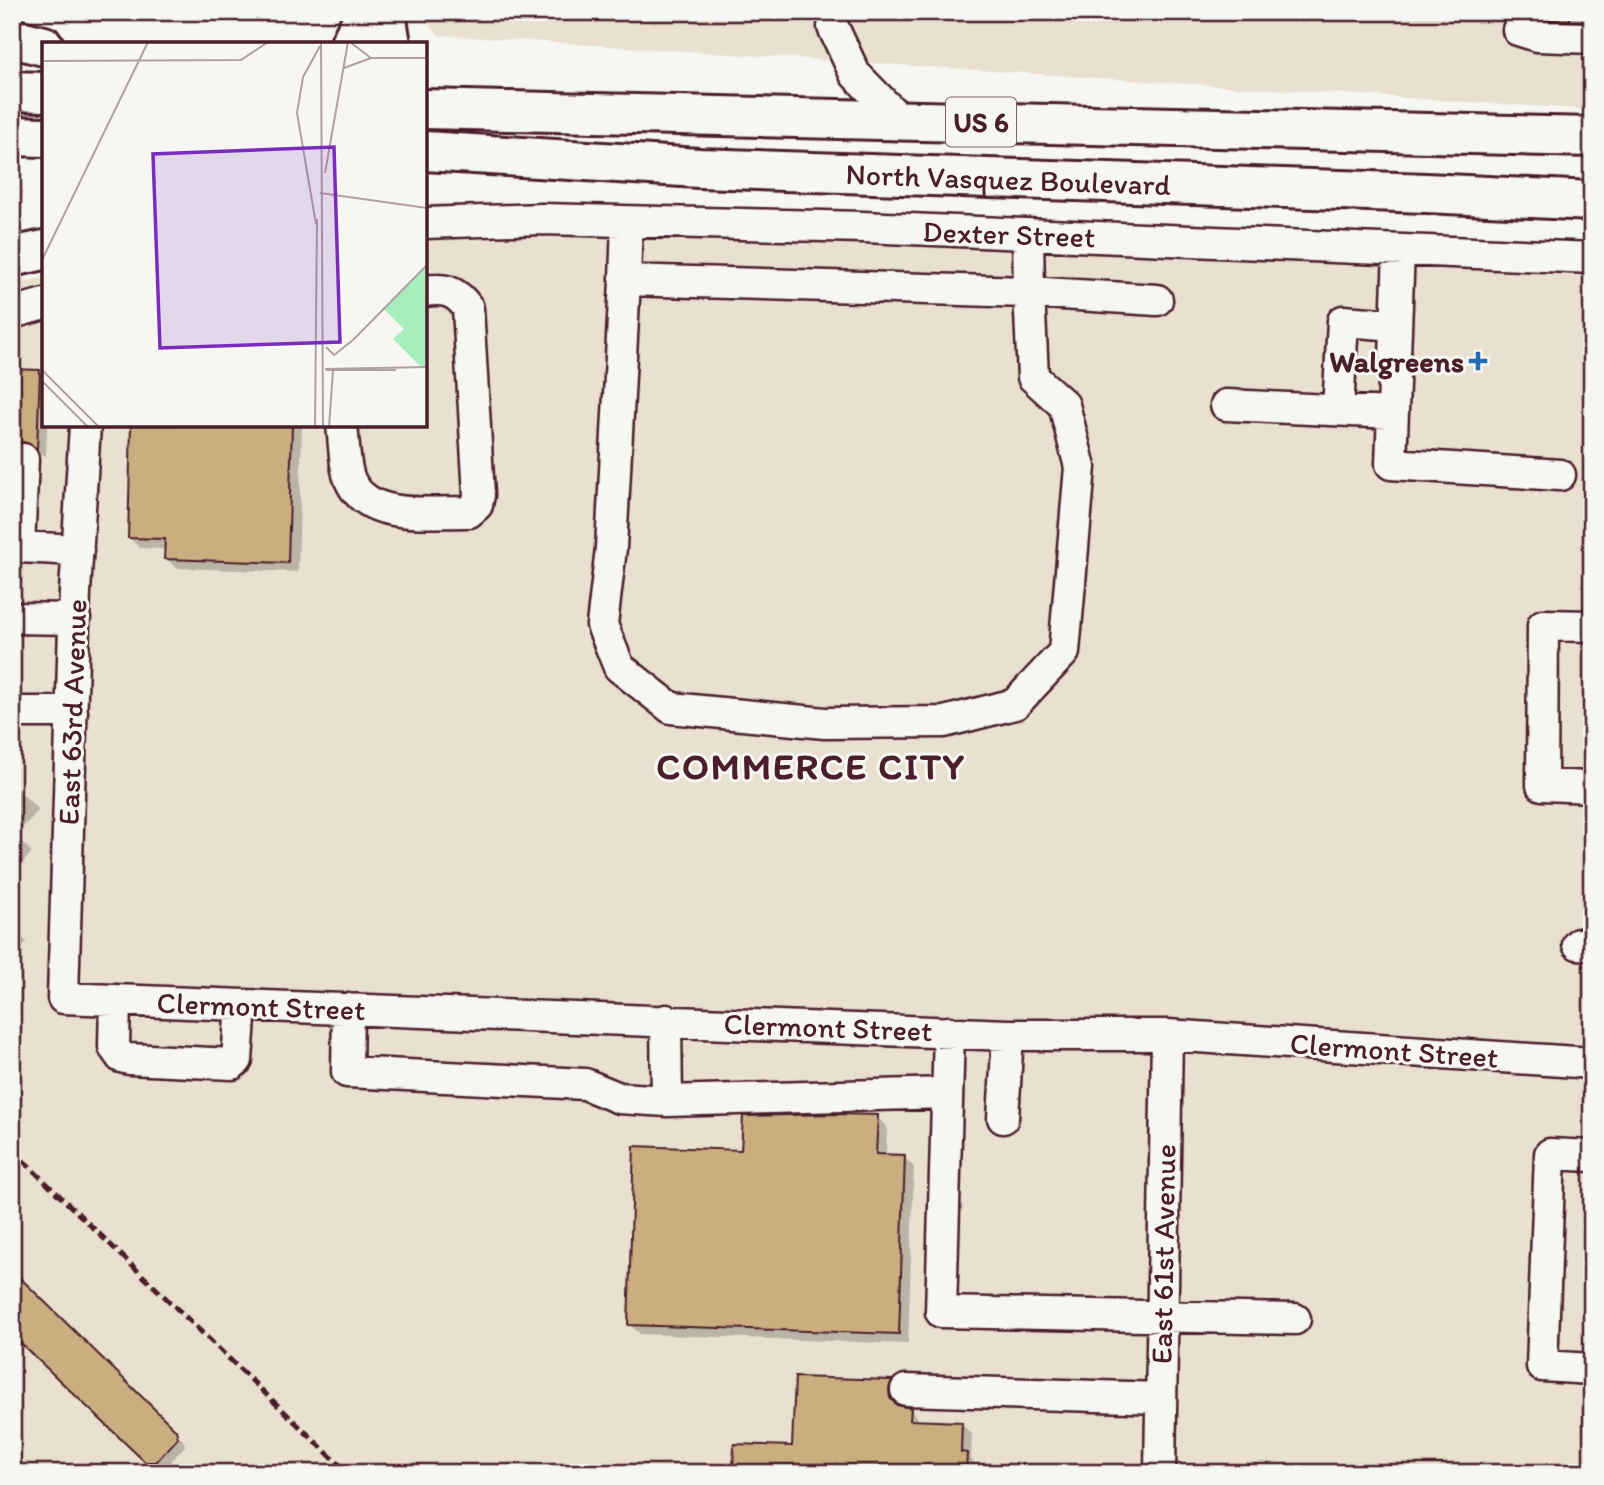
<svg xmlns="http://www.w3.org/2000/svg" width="1604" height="1485" viewBox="0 0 1604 1485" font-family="Itim,sans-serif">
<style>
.built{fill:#e9e0d0}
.shadow{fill:#0003}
.building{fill:#cbad80;stroke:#4a1f2b;stroke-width:2}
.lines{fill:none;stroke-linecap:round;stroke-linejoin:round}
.minor-casing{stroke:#4a1f2b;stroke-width:35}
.major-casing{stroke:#4a1f2b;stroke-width:44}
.highway-casing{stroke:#4a1f2b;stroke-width:44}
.minor{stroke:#f6f6f2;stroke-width:30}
.major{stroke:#f6f6f2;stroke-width:38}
.highway{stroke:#f6f6f2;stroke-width:38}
.rail{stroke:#4a1f2b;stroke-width:5;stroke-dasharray:10 5;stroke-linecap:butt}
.poi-dot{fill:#1f6fb2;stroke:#f6f6f2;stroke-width:2.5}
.labels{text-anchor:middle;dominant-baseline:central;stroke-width:6;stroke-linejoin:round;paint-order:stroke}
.shield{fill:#f6f6f2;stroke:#7e6067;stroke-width:2}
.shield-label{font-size:28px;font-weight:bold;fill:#4a1f2b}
.street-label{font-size:30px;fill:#4a1f2b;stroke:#f6f6f2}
.poi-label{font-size:30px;font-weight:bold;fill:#4a1f2b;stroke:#f6f6f2;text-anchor:end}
.district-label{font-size:37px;font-weight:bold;letter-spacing:2px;fill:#4a1f2b;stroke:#f6f6f2}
.inset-road{fill:none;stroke:#b1a0a2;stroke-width:2}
.view{fill:#7b2cbf;fill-opacity:0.15;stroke:#7b2cbf;stroke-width:3.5}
.inset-edge{fill:none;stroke:#4a1f2b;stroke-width:3.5}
</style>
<rect width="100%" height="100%" fill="#f6f6f2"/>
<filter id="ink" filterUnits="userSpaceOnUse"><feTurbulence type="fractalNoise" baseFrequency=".0143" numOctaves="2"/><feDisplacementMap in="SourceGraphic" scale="14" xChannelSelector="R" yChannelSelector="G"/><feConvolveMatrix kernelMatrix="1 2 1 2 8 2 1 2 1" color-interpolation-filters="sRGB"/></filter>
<g filter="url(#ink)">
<path class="built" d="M 418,12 L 1592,12 L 1592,110 L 439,35 Z
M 425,203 L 1592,241 L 1592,1473 L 12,1473 L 12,285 L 44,277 L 44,425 L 425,425 Z"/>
<path class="shadow" d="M 1539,12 L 1592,12 L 1592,27 L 1546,24 L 1539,17 Z
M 12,370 L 39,371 L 44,376 L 44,425 L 47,425 L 46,456 L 34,451 L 12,458 Z
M 133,425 L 302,425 L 298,572 L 176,568 L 166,558 L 166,549 L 140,548 L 129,538 Z
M 12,784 L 39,810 L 15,836 L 32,852 L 12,875 Z
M 12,927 L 27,942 L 12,958 Z
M 877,1117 L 887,1127 L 886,1156 L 904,1157 L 914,1167 L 908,1344 L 640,1334 L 629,1324 L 743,1151 Z
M 12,1218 L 18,1224 L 12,1231 Z
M 12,1272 L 183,1440 L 185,1446 L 163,1469 L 155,1469 L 12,1333 Z
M 891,1382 L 901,1392 L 898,1400 L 899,1407 L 910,1409 L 920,1422 L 961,1424 L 972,1434 L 971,1459 L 976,1465 L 976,1473 L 735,1473 L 794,1448 Z"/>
<path class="building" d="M 1506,12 L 1570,12 L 1570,20 L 1540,19 L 1515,13 L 1506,17 Z
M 12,369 L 40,370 L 37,449 L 24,442 L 12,446 Z
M 131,425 L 292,425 L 288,563 L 164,559 L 165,539 L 128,538 Z
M 837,1114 L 878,1115 L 876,1154 L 905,1155 L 899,1334 L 628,1325 L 634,1146 L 741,1150 L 743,1116 Z
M 12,1270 L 176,1430 L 178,1438 L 156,1462 L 145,1462 L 12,1335 Z
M 795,1377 L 892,1380 L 889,1389 L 890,1398 L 897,1405 L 911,1408 L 910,1420 L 962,1422 L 961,1452 L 967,1453 L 966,1473 L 733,1473 L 734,1444 L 792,1446 Z"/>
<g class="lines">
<g class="minor-casing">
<path id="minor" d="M 833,27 L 855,74 L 901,121
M 1518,30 L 1537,36 L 1592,38
M 627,222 L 625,280 L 1029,292 L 1028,235
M 425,223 L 542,219 L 863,227 L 1592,258
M 1399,250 L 1391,464 L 1560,475
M 625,280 L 611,548 L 602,625 L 619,667 L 671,708 L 825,723 L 944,722 L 1015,704 L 1064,652 L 1080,467 L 1064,405 L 1033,377 L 1029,292 L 1157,300
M 12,313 L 44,304
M 1226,405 L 1393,413
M 1338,410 L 1343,321 L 1396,325
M 85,425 L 75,592 L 63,998 L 1008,1035 L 1167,1035 L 1592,1063
M 342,425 C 344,441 344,459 348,474 C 362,523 430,511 469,512 L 477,505 L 479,495 L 468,308 C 456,291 445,288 425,291
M 23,459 L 19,547 L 78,550
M 12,618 L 75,619
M 1592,626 L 1543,625 L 1542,785 L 1592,787
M 12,712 L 72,712
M 1578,944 L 1592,945
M 115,1000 L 114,1047 L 121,1057 L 129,1059 L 232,1064 L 237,1060 L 241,1005
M 348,1009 L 347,1072 L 585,1084 L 619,1098 L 667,1101
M 666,1020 L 667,1101 L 947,1093
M 949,1032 L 941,1312 L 1295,1319
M 1003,1118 L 1008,1035
M 1592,1156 L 1550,1154 L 1542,1366 L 1592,1369
M 906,1390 L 1161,1398
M 1160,1473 L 1167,1035"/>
</g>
<g class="major-casing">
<path id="major" d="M 12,38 L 44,46
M 350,44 L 366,12"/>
</g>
<g class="highway-casing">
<g id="highway">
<path d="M 386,13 L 391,44"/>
<path d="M 12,91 L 44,92"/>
<path d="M 425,109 L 1592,137"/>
<path d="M 12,136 L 44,137"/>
<path id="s1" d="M 425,151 L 699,168 L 1426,193 L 1592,201"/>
<path d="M 12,257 L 44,250"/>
</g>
</g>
<use href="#minor" class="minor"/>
<use href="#major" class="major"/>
<use href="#highway" class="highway"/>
<path class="rail" d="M 12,1150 L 348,1473"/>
</g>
</g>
<path class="poi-dot" d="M1474.5 350.5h7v7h7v7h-7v7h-7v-7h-7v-7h7z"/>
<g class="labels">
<rect class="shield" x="946" y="97.5" width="70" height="49" rx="5"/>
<g class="shield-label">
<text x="981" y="122">US 6</text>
</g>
<g class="street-label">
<text stroke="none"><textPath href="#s1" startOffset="584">North Vasquez Boulevard</textPath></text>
<text transform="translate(1009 234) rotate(2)">Dexter Street</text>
<text transform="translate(72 712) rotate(-88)">East 63rd Avenue</text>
<text transform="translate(261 1006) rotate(2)">Clermont Street</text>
<text transform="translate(828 1027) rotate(2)">Clermont Street</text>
<text transform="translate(1394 1050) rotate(4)">Clermont Street</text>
<text transform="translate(1163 1254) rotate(-89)">East 61st Avenue</text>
</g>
<g class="poi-label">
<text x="1464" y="361">Walgreens</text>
</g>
<g class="district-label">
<text x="811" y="766">COMMERCE CITY</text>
</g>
</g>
<g transform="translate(42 42)">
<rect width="385" height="385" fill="#f6f6f2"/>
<path d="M 385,223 L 385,325 L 379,325 L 351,297 L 362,287 L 342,267 Z" fill="#a6eebb"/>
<path class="inset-road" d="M 279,0 L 281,385M 308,0 L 329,16 L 385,16M 0,19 L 199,18 L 226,0M 302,26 L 329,16M 283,131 L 306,0M 278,151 L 385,166M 274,182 L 255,71 L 261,35 L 278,4M 0,218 L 106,0M 311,298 L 385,223M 284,305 L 292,313 L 311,298M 283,327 L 385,325M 0,328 L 57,385M 284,328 L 354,328M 0,339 L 46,385M 273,385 L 275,177M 287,385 L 291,329"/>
<path class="view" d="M 292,105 L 298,300 L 118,306 L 111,112 Z"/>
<rect width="385" height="385" class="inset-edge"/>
</g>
<rect width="1604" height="1485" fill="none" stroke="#f6f6f2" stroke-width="42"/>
<rect x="21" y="21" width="1562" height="1443" fill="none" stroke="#4a1f2b" stroke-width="2.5" filter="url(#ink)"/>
</svg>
